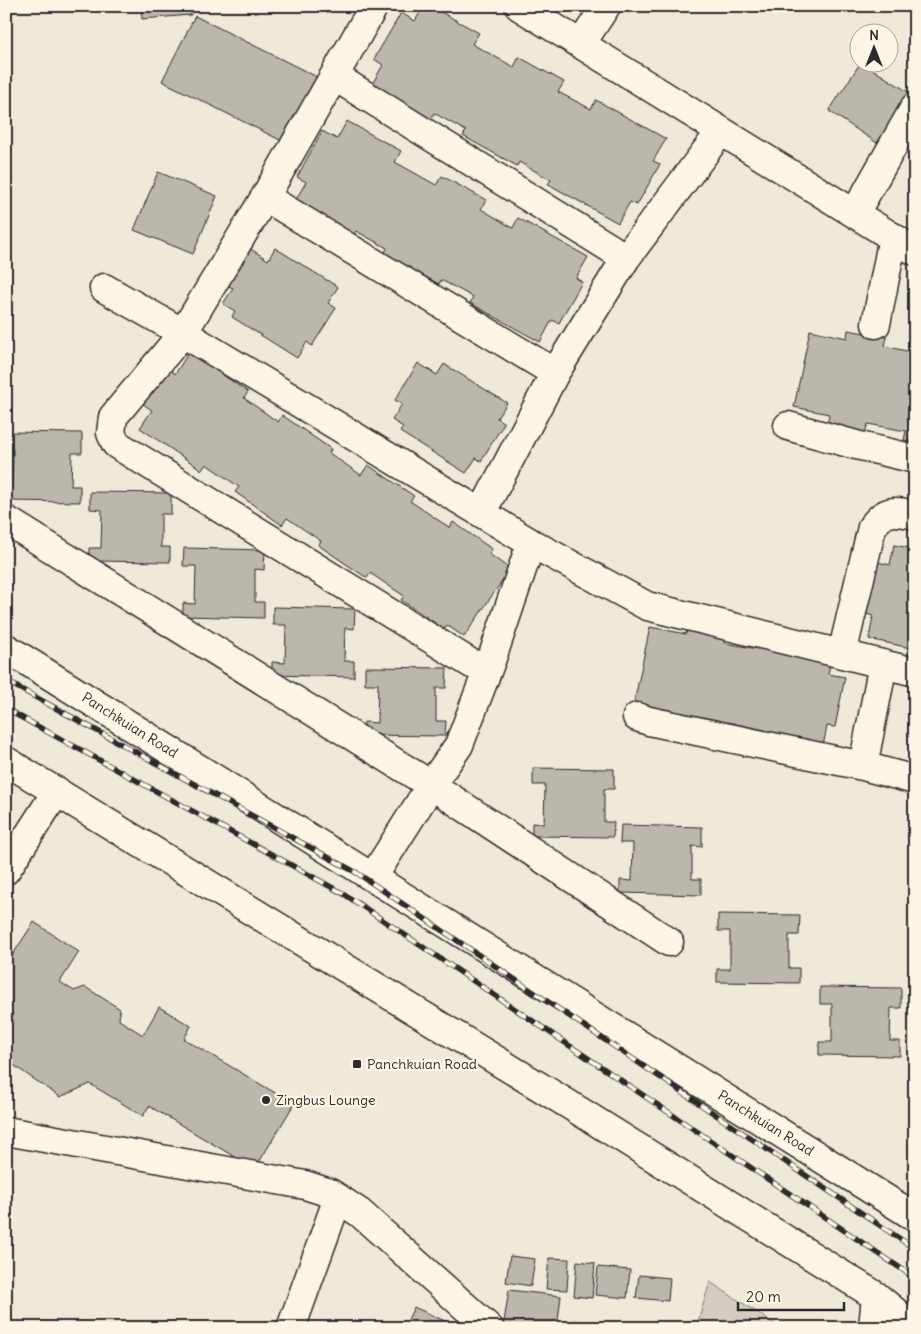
<svg xmlns="http://www.w3.org/2000/svg" width="921" height="1334" viewBox="0 0 921 1334" font-family="Delius,sans-serif">
<style>
.green{fill:#d2cdc0;stroke:#7e7c76}
.building{fill:#bcb7ac;stroke:#2b2b2b}
.lines{fill:none;stroke-linecap:round;stroke-linejoin:round}
.street-casing{stroke:#2b2b2b;stroke-width:31}
.secondary-casing{stroke:#2b2b2b;stroke-width:31}
.street{stroke:#fcf5e5;stroke-width:28}
.secondary{stroke:#fcf5e5;stroke-width:28}
.rail-casing{stroke:#2b2b2b;stroke-width:5.5}
.rail{stroke:#fcf5e5;stroke-width:4;stroke-dasharray:11;stroke-linecap:butt}
.poi-dot{fill:#2b2b2b;stroke:#fcf5e5;stroke-width:2}
.labels{text-anchor:middle;dominant-baseline:central;stroke-width:4.5;stroke-linejoin:round;paint-order:stroke}
.street-label{font-size:14px;fill:#2b2b2b;stroke:#fcf5e5}
.poi-label{font-size:14px;fill:#2b2b2b;stroke:#fcf5e5;text-anchor:start}
</style>
<rect width="100%" height="100%" fill="#efe9da"/>
<filter id="ink" filterUnits="userSpaceOnUse"><feTurbulence type="fractalNoise" baseFrequency=".02" numOctaves="2"/><feDisplacementMap in="SourceGraphic" scale="10" xChannelSelector="R" yChannelSelector="G"/><feConvolveMatrix kernelMatrix="1 2 1 2 8 2 1 2 1" color-interpolation-filters="sRGB"/></filter>
<g filter="url(#ink)">
<path class="green" d="M 710,1282 L 781,1328 L 696,1328 Z"/>
<path class="building" d="M 141,6 L 190,6 L 191,15 L 142,19 Z
M 424,6 L 430,6 L 479,33 L 472,44 L 514,67 L 519,57 L 564,82 L 558,92 L 591,109 L 596,100 L 666,139 L 653,161 L 660,164 L 637,205 L 630,202 L 618,223 L 548,184 L 551,180 L 519,162 L 517,166 L 463,136 L 466,131 L 434,113 L 431,119 L 371,86 L 383,65 L 374,59 L 401,13 L 415,21 Z
M 195,16 L 319,78 L 286,143 L 162,81 Z
M 861,62 L 910,93 L 877,143 L 829,111 Z
M 347,121 L 401,151 L 395,162 L 436,185 L 442,176 L 486,200 L 481,209 L 513,228 L 518,218 L 588,257 L 576,278 L 582,282 L 559,323 L 552,320 L 540,342 L 470,303 L 473,297 L 441,280 L 439,284 L 384,254 L 387,248 L 356,231 L 353,236 L 294,203 L 306,182 L 297,177 L 322,131 L 337,139 Z
M 158,172 L 217,196 L 193,254 L 134,230 Z
M 249,248 L 268,260 L 275,248 L 338,287 L 328,303 L 336,308 L 312,346 L 307,342 L 297,358 L 232,317 L 235,311 L 223,304 L 233,288 L 226,285 Z
M 810,330 L 847,338 L 848,330 L 887,337 L 885,346 L 915,353 L 915,442 L 904,440 L 906,431 L 868,424 L 865,433 L 827,425 L 829,414 L 794,407 Z
M 189,352 L 248,392 L 244,398 L 278,422 L 282,415 L 331,449 L 329,453 L 361,475 L 368,465 L 414,496 L 410,501 L 450,528 L 453,522 L 492,549 L 489,554 L 510,569 L 464,637 L 447,625 L 444,629 L 401,600 L 404,596 L 370,573 L 367,578 L 318,545 L 321,541 L 287,518 L 282,525 L 235,492 L 239,487 L 206,464 L 202,470 L 140,428 L 152,410 L 143,404 L 168,368 L 175,374 Z
M 418,363 L 437,375 L 444,364 L 507,403 L 497,418 L 504,423 L 481,461 L 476,458 L 466,473 L 400,432 L 403,427 L 392,420 L 402,404 L 395,400 Z
M 6,432 L 82,433 L 82,453 L 72,453 L 71,486 L 80,486 L 80,502 L 6,501 L 6,488 L 12,488 L 13,450 L 6,449 Z
M 90,492 L 171,493 L 171,514 L 161,514 L 161,547 L 170,547 L 170,562 L 89,561 L 89,548 L 101,548 L 102,510 L 90,509 Z
M 894,545 L 915,549 L 915,649 L 869,639 L 873,616 L 863,613 L 874,561 L 890,565 Z
M 184,548 L 265,550 L 264,570 L 255,569 L 255,602 L 264,602 L 264,618 L 183,616 L 183,603 L 195,604 L 196,566 L 183,566 Z
M 273,607 L 355,609 L 354,629 L 345,628 L 344,661 L 354,661 L 354,677 L 272,675 L 272,662 L 285,663 L 286,625 L 273,625 Z
M 688,626 L 726,633 L 725,643 L 758,649 L 760,640 L 832,655 L 828,674 L 845,677 L 835,727 L 827,726 L 822,752 L 666,721 L 669,710 L 634,703 L 650,627 L 686,634 Z
M 365,667 L 447,668 L 446,688 L 436,688 L 436,721 L 446,721 L 445,736 L 364,735 L 364,722 L 377,723 L 378,684 L 365,684 Z
M 533,768 L 614,769 L 614,789 L 604,789 L 604,822 L 614,822 L 613,837 L 532,836 L 532,823 L 544,824 L 545,785 L 533,785 Z
M 621,825 L 702,827 L 702,847 L 692,846 L 692,879 L 701,879 L 701,895 L 620,893 L 620,880 L 632,881 L 633,843 L 620,843 Z
M 718,914 L 800,915 L 799,935 L 789,935 L 789,968 L 799,968 L 799,983 L 717,982 L 717,969 L 730,969 L 730,931 L 718,931 Z
M 34,922 L 79,952 L 60,982 L 74,991 L 85,987 L 120,1009 L 119,1020 L 143,1035 L 159,1007 L 191,1026 L 184,1039 L 294,1104 L 255,1169 L 149,1106 L 143,1116 L 90,1084 L 60,1097 L 6,1060 L 6,965 Z
M 820,987 L 901,988 L 901,1008 L 891,1008 L 890,1041 L 900,1041 L 900,1056 L 819,1055 L 819,1042 L 832,1042 L 832,1004 L 820,1004 Z
M 510,1256 L 535,1259 L 531,1286 L 506,1282 Z
M 549,1258 L 569,1259 L 567,1290 L 546,1289 Z
M 577,1261 L 595,1263 L 592,1298 L 574,1296 Z
M 598,1267 L 630,1270 L 627,1298 L 595,1295 Z
M 639,1275 L 670,1278 L 668,1301 L 636,1298 Z
M 509,1290 L 561,1296 L 557,1328 L 503,1328 Z
M 414,1307 L 456,1326 L 455,1328 L 404,1328 Z
M 573,1320 L 601,1324 L 601,1328 L 572,1328 Z
M 610,1324 L 632,1325 L 632,1328 L 609,1328 Z"/>
<g class="lines">
<g class="street-casing">
<path id="street" d="M 519,6 L 915,251
M 581,44 L 606,6
M 334,76 L 626,258
M 265,197 L 555,373
M 855,213 L 915,107
M 104,288 L 183,333 L 265,197 L 374,6
M 876,324 L 893,237
M 788,426 L 856,445 L 915,459
M 482,512 L 555,373 L 626,258 L 721,131
M 6,520 L 431,785 L 459,745 L 491,661
M 531,543 L 491,661 L 484,665 L 472,664 L 116,444 L 111,433 L 113,417 L 183,333 L 531,543 L 647,606 L 915,672
M 842,654 L 872,527 C 886,508 894,511 915,515
M 883,664 L 863,766 L 915,780
M 637,717 L 649,721 L 863,766
M 6,870 L 57,791
M 373,877 L 431,785 L 669,942
M 6,1131 L 305,1185 L 330,1193 L 360,1213 L 489,1328
M 291,1328 L 338,1198"/>
</g>
<g class="secondary-casing">
<path id="secondary" d="M 6,648 L 915,1217
M 6,761 L 568,1104 L 876,1296 L 915,1328
M 873,1328 L 876,1296"/>
</g>
<use href="#street" class="street"/>
<use href="#secondary" class="secondary"/>
<g class="rail-casing">
<path id="rail" d="M 6,681 L 357,873 L 915,1249
M 6,709 L 344,894 L 915,1278"/>
</g>
<use href="#rail" class="rail"/>
</g>
</g>
<g class="poi-dot">
<rect x="352" y="1059" width="10" height="10" rx="2.5"/>
<circle cx="266" cy="1100" r="5"/>
</g>
<g class="labels">
<g class="street-label">
<text transform="translate(130 725) rotate(32)">Panchkuian Road</text>
<text transform="translate(766 1123) rotate(32)">Panchkuian Road</text>
</g>
<g class="poi-label">
<text x="367" y="1064">Panchkuian Road</text>
<text x="276" y="1100">Zingbus Lounge</text>
</g>
</g>
<rect width="921" height="1334" fill="none" stroke="#fcf5e5" stroke-width="25"/>
<rect x="12" y="12" width="896" height="1309" fill="none" stroke="#2b2b2b" stroke-width="2" filter="url(#ink)"/>
<g transform="translate(874 48)"><circle r="24" fill="#fcf5e5" stroke="#a8a49b"/>
<path d="M0-4L9 19L0 12L-9 19Z" fill="#2b2b2b"/>
<text y="-8" font-size="14" font-weight="bold" text-anchor="middle" fill="#2b2b2b">N</text>
</g>
<path d="M738 1302v8h106v-8" fill="none" stroke="#2b2b2b" stroke-width="2.5"/>
<text x="746" y="1302" font-size="15" fill="#2b2b2b" stroke="#fcf5e5" stroke-width="4" paint-order="stroke">20 m</text>
</svg>
